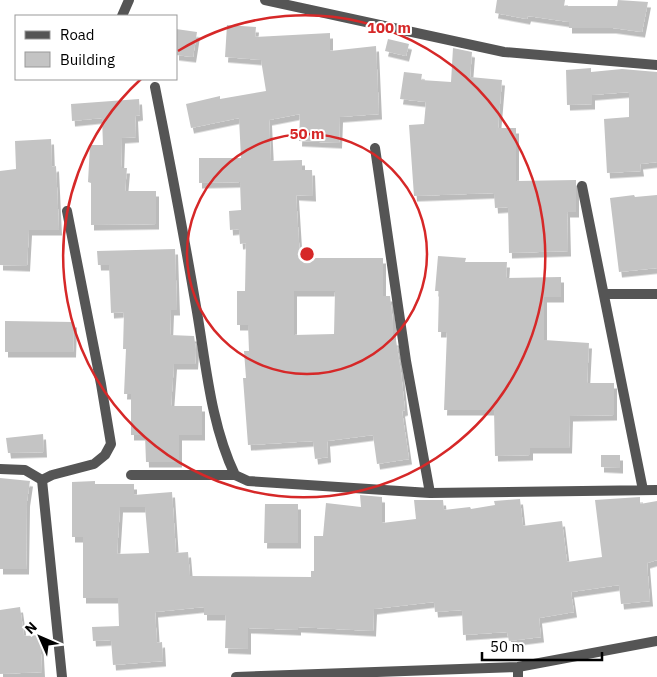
<svg xmlns="http://www.w3.org/2000/svg" width="657" height="677" viewBox="0 0 657 677" font-family="'IBM Plex Sans',sans-serif">
<style>
.building{fill:#c4c4c4;fill-rule:evenodd;filter:url(#shadow)}
.lines{fill:none;stroke-linecap:round;stroke-linejoin:round}
.minor{stroke:#555;stroke-width:10}
.ring{fill:none;stroke:#d62828;stroke-width:2.5}
.centre{fill:#d62828;stroke:#fff;stroke-width:2.5}
.ring-label{font-size:15px;text-anchor:middle;font-weight:bold;fill:#d62828;stroke:#fff;stroke-width:4;stroke-linejoin:round;paint-order:stroke}
</style>
<defs>
<filter id="shadow"><feDropShadow dx="3" dy="5.5" stdDeviation="0" flood-color="#0004"/></filter>
</defs>
<rect width="100%" height="100%" fill="#fff"/>
<path class="building" d="M 497,0 L 565,0 L 564,6 L 617,6 L 618,0 L 648,2 L 642,32 L 613,28 L 569,28 L 569,22 L 528,16 L 527,19 L 495,13 Z
M 227,25 L 256,27 L 255,37 L 330,33 L 330,51 L 376,46 L 379,114 L 340,117 L 339,143 L 299,141 L 300,114 L 269,120 L 271,161 L 302,160 L 302,170 L 312,170 L 313,196 L 296,195 L 300,258 L 383,258 L 383,296 L 390,296 L 393,322 L 393,340 L 396,340 L 401,372 L 405,410 L 402,411 L 409,459 L 377,464 L 373,435 L 327,441 L 328,457 L 315,459 L 313,441 L 248,445 L 243,378 L 246,378 L 244,351 L 249,351 L 248,325 L 237,325 L 237,291 L 245,291 L 246,243 L 240,244 L 239,229 L 230,230 L 229,211 L 241,210 L 240,182 L 199,183 L 199,158 L 241,158 L 239,118 L 191,128 L 186,104 L 220,96 L 220,99 L 266,91 L 261,60 L 225,57 ZM 294,291 L 335,291 L 334,334 L 294,335 Z
M 176,29 L 197,32 L 193,57 L 176,55 Z
M 388,39 L 409,44 L 406,56 L 385,51 Z
M 453,48 L 472,52 L 470,77 L 502,80 L 498,128 L 516,128 L 516,181 L 576,180 L 576,212 L 567,212 L 568,251 L 509,253 L 508,207 L 495,208 L 494,193 L 414,196 L 409,125 L 424,124 L 426,102 L 400,99 L 404,72 L 422,74 L 421,80 L 451,82 Z
M 591,68 L 591,72 L 622,69 L 657,72 L 657,162 L 640,164 L 641,171 L 607,173 L 604,119 L 629,117 L 629,92 L 592,95 L 592,104 L 567,105 L 566,70 Z
M 139,99 L 140,115 L 135,116 L 136,137 L 122,138 L 121,168 L 127,168 L 125,191 L 156,191 L 156,224 L 91,225 L 91,183 L 88,182 L 90,145 L 103,145 L 102,118 L 72,121 L 71,104 Z
M 51,139 L 52,167 L 56,166 L 59,230 L 29,230 L 27,266 L 0,265 L 0,171 L 16,169 L 15,141 Z
M 634,195 L 635,197 L 657,195 L 657,268 L 619,272 L 610,198 Z
M 175,249 L 177,310 L 171,310 L 170,335 L 194,336 L 196,350 L 195,364 L 174,364 L 171,406 L 202,406 L 202,435 L 179,435 L 179,462 L 146,462 L 145,435 L 131,435 L 131,394 L 124,394 L 126,349 L 123,349 L 124,312 L 111,313 L 109,265 L 98,265 L 97,251 Z
M 438,256 L 466,258 L 465,262 L 507,262 L 506,278 L 561,277 L 561,297 L 544,297 L 544,340 L 589,343 L 587,383 L 614,383 L 614,415 L 570,416 L 569,448 L 530,448 L 530,455 L 495,456 L 494,410 L 444,410 L 447,332 L 438,332 L 439,291 L 435,291 Z
M 5,321 L 74,322 L 73,352 L 5,352 Z
M 43,434 L 44,452 L 8,453 L 6,438 Z
M 601,455 L 620,455 L 620,468 L 601,467 Z
M 0,478 L 30,481 L 27,501 L 26,569 L 0,569 Z
M 95,481 L 95,484 L 134,484 L 134,495 L 172,492 L 176,553 L 188,552 L 190,576 L 311,577 L 311,571 L 314,571 L 314,536 L 323,536 L 326,503 L 361,507 L 360,495 L 382,497 L 382,523 L 416,519 L 414,500 L 443,500 L 444,510 L 470,507 L 471,509 L 495,505 L 494,501 L 520,499 L 523,526 L 562,521 L 567,562 L 602,557 L 595,500 L 640,497 L 640,504 L 657,501 L 657,560 L 647,563 L 650,601 L 621,604 L 619,585 L 571,592 L 574,612 L 539,618 L 541,637 L 509,641 L 507,632 L 463,635 L 462,610 L 435,612 L 434,602 L 374,609 L 373,631 L 298,627 L 298,630 L 248,628 L 248,649 L 225,648 L 226,615 L 204,615 L 204,607 L 155,612 L 157,643 L 162,642 L 163,661 L 113,665 L 111,640 L 93,641 L 92,627 L 119,626 L 118,598 L 83,598 L 83,537 L 72,537 L 72,482 ZM 120,507 L 145,507 L 149,553 L 117,554 Z
M 265,504 L 298,504 L 298,543 L 264,543 Z
M 20,607 L 24,636 L 40,635 L 42,672 L 0,674 L 0,610 Z"/>
<g class="lines">
<path class="minor" d="M 265,0 L 504,52 L 657,65
M 122,16 L 129,0
M 155,87 C 170,162 184,236 197,312 C 206,365 211,425 235,475
M 375,148 L 406,361 L 430,493
M 582,186 L 643,490
M 605,294 L 657,294
M 0,469 L 25,470 L 42,480
M 131,475 L 235,475 L 248,481 L 430,493 L 657,490
M 42,480 L 52,475 L 94,464 L 105,455 L 111,444 L 101,384 L 67,211
M 42,480 L 62,677
M 518,667 L 518,677
M 236,677 L 518,667 L 657,641"/>
</g>
<g class="ring">
<circle cx="307" cy="254" r="120"/>
<path d="M178 51A241 241 0 1 1 141 79"/>
</g>
<circle cx="307" cy="254" r="8" class="centre"/>
<g class="ring-label">
<text x="389" y="33">100 m</text>
<text x="307" y="139">50 m</text>
</g>
<rect x="15" y="15" width="162" height="65" fill="#ffffff" stroke="#999999"/>
<rect x="25" y="31" width="25" height="8" fill="#555555" stroke="#999999"/>
<text x="60" y="40" font-size="15" fill="#000000">Road</text>
<rect x="25" y="52" width="25" height="15" fill="#c4c4c4" stroke="#999999"/>
<text x="60" y="65" font-size="15" fill="#000000">Building</text>
<g transform="translate(40 637) rotate(315)" stroke="#ffffff" stroke-width="4" paint-order="stroke">
<path d="M0-4L9 19L0 12L-9 19Z" fill="#000000"/>
<text y="-8" font-size="14" font-weight="bold" text-anchor="middle" fill="#000000">N</text>
</g>
<path d="M482 652v8h120v-8" fill="none" stroke="#000000" stroke-width="2.5"/>
<text x="490" y="652" font-size="15" fill="#000000" stroke="#ffffff" stroke-width="4" paint-order="stroke">50 m</text>
</svg>
